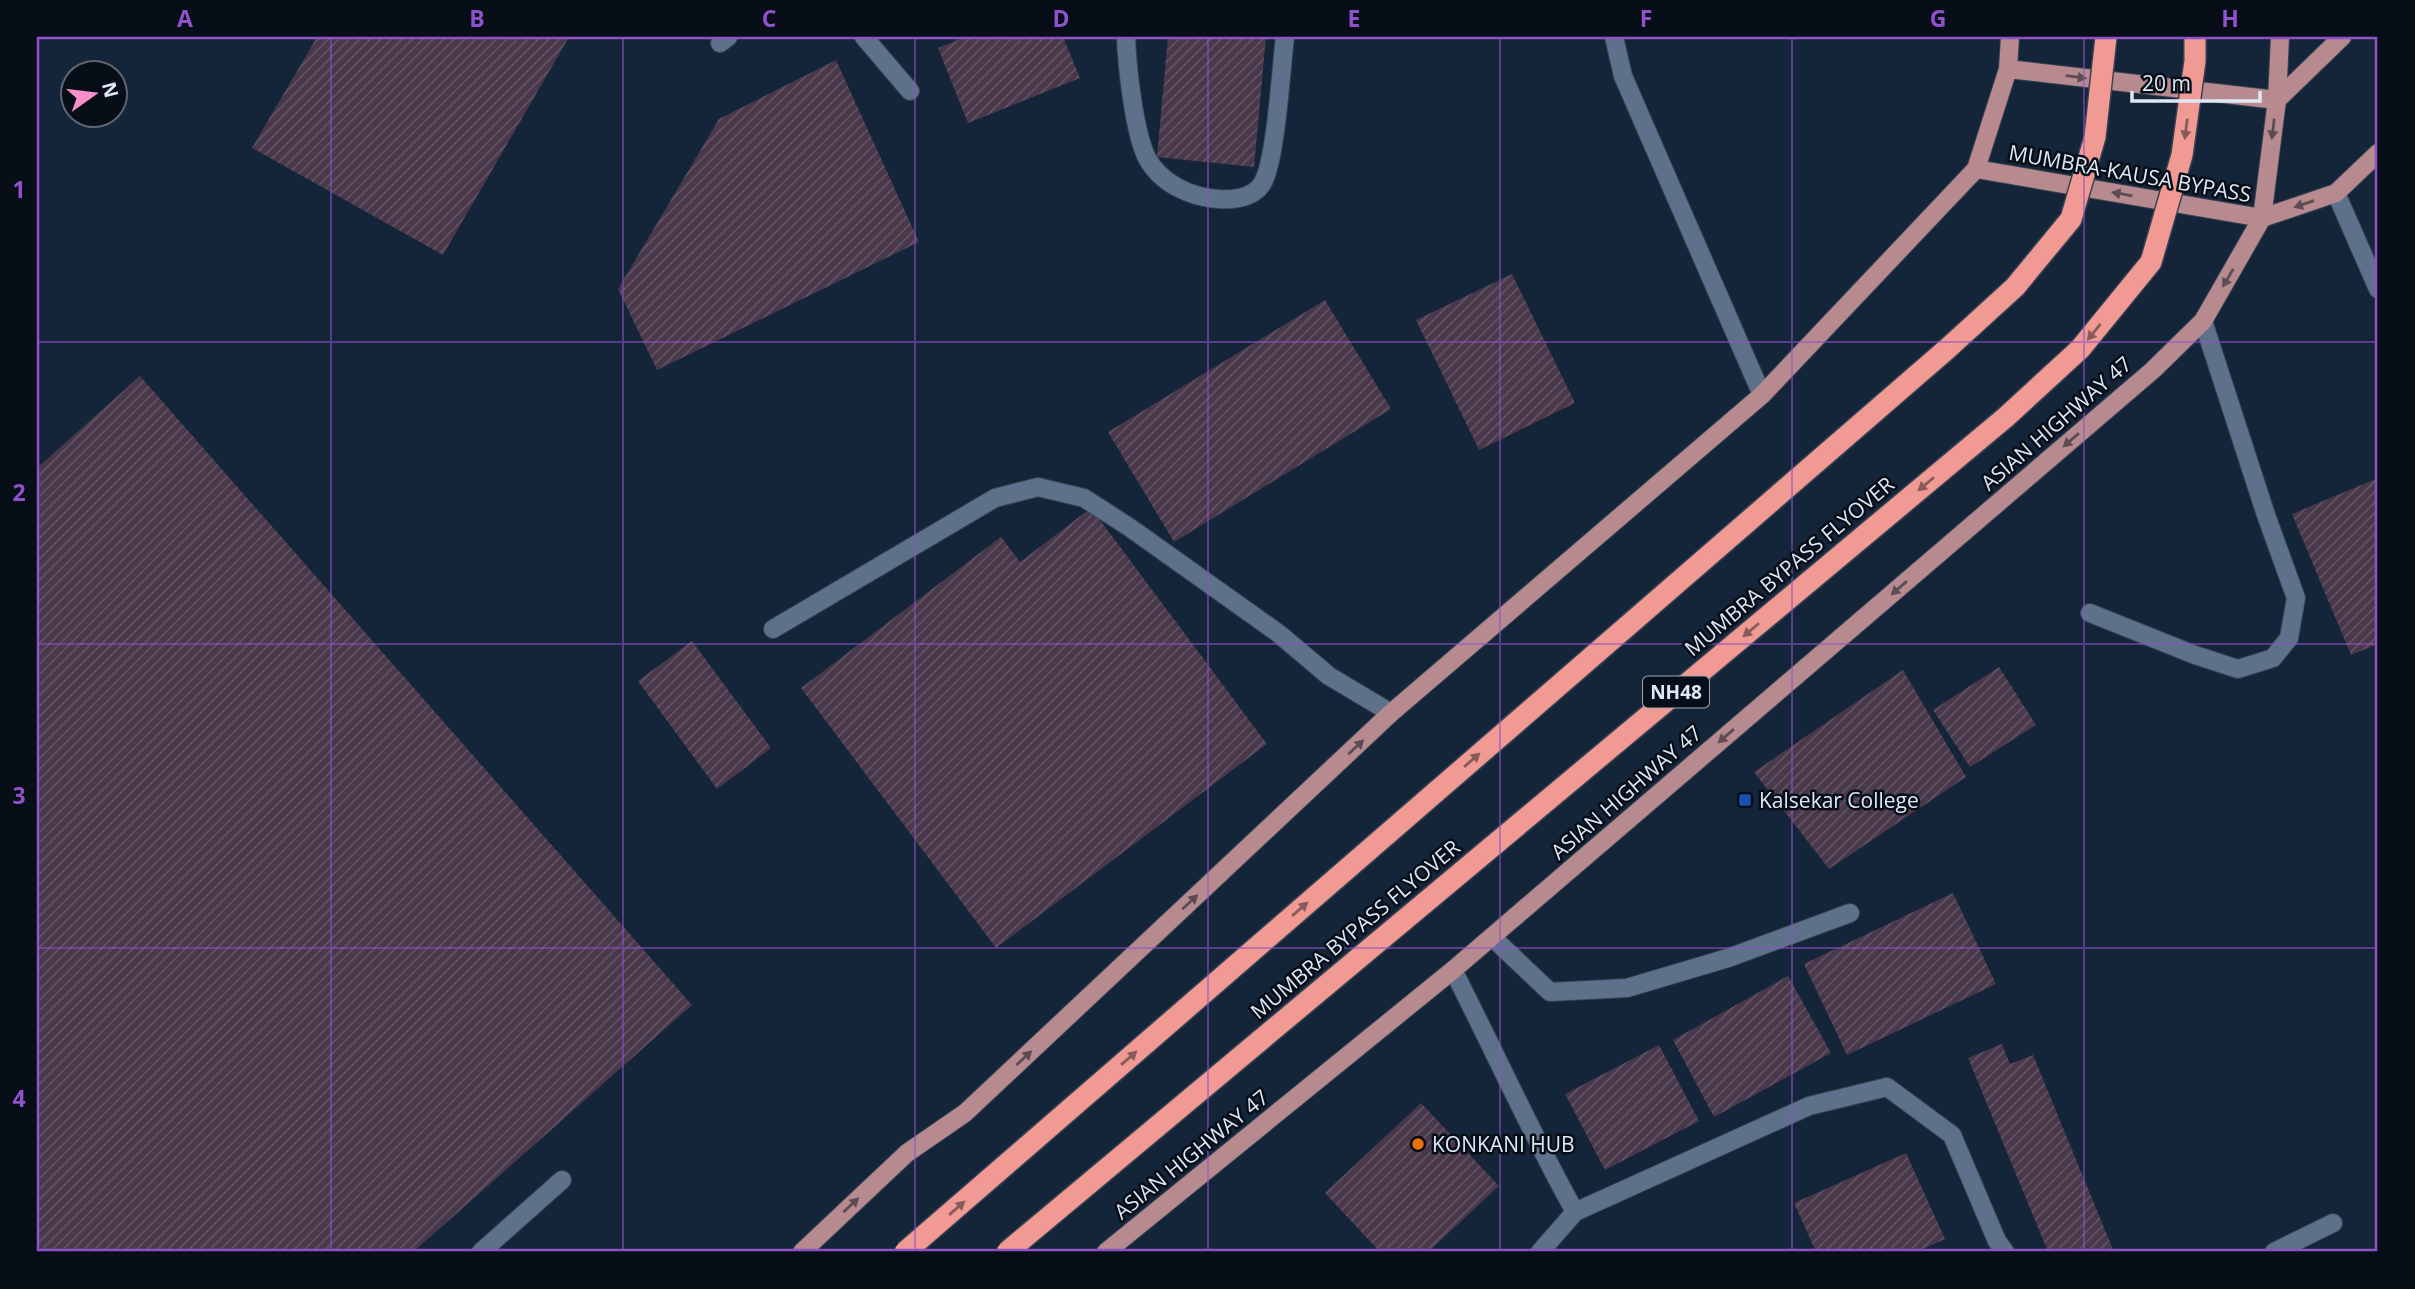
<svg xmlns="http://www.w3.org/2000/svg" width="2415" height="1289" viewBox="0 0 2415 1289" font-family="'Open Sans',sans-serif">
<style>
.building{fill:url(#building-hatch)}
.lines{fill:none;stroke-linecap:round;stroke-linejoin:round}
.minor-casing{stroke:#374354;stroke-width:20}
.major-casing{stroke:#374354;stroke-width:20}
.minor{stroke:#5e718a;stroke-width:18}
.major{stroke:#b68a8f;stroke-width:18}
.highway-bridge-casing{stroke:#374354;stroke-width:24;stroke-linecap:butt}
.highway-bridge{stroke:#f19a93;stroke-width:21}
.oneway{fill:#5e4c53}
.oneway2{fill:#885b5b}
.grid{fill:none;stroke:#8f52ca;stroke-width:2;stroke-opacity:0.55}
.transit-dot{fill:#1a4fb4;stroke:#070e17;stroke-width:2.5}
.food-dot{fill:#e8710a;stroke:#070e17;stroke-width:2.5}
.labels{text-anchor:middle;dominant-baseline:central;stroke-width:5;stroke-linejoin:round;paint-order:stroke}
.shield{fill:#070e17;stroke:#9ea7b4;stroke-width:2}
.shield-label{font-size:19px;font-weight:bold;fill:#dee9f7}
.street-label{font-size:21px;fill:#dee9f7;stroke:#070e17}
.poi-label{font-size:21px;fill:#dee9f7;stroke:#070e17;text-anchor:start}
.neatline{fill:none;stroke:#8f52ca;stroke-width:2.5}
.grid-label{font-size:23px;text-anchor:middle;font-weight:bold;fill:#8f52ca}
</style>
<defs>
<pattern id="building-hatch" width="6" height="6" patternUnits="userSpaceOnUse" patternTransform="scale(1.75)"><rect width="6" height="6" fill="#49374a"/><path d="M-1 1l2-2M0 6l6-6M5 7l2-2" fill="none" stroke="#635465"/></pattern>
</defs>
<rect width="100%" height="100%" fill="#152539"/>
<path class="building" d="M 317,37 L 569,37 L 443,255 L 252,148 Z
M 965,37 L 1063,37 L 1080,78 L 968,123 L 938,48 Z
M 1168,37 L 1266,37 L 1254,167 L 1157,157 Z
M 836,60 L 919,242 L 657,370 L 618,289 L 719,119 Z
M 1512,274 L 1575,403 L 1479,450 L 1416,320 Z
M 1325,300 L 1391,409 L 1174,542 L 1108,432 Z
M 140,376 L 692,1005 L 413,1252 L 37,1252 L 37,468 Z
M 2378,478 L 2378,644 L 2351,655 L 2292,514 Z
M 1091,508 L 1267,744 L 996,948 L 801,688 L 1001,537 L 1020,562 Z
M 692,641 L 771,748 L 717,789 L 638,681 Z
M 1999,667 L 2036,725 L 1970,767 L 1933,710 Z
M 1903,670 L 1966,777 L 1829,869 L 1754,772 Z
M 1953,893 L 1996,984 L 1847,1055 L 1804,964 Z
M 1788,976 L 1831,1053 L 1714,1117 L 1673,1040 Z
M 2002,1044 L 2010,1064 L 2033,1055 L 2114,1252 L 2048,1252 L 1968,1058 Z
M 1659,1045 L 1699,1121 L 1605,1170 L 1565,1094 Z
M 1421,1103 L 1499,1186 L 1428,1252 L 1380,1252 L 1325,1193 Z
M 1906,1153 L 1945,1239 L 1916,1252 L 1816,1252 L 1794,1203 Z"/>
<g class="lines">
<g class="minor-casing">
<path id="minor" d="M 864,37 L 910,91
M 1126,37 C 1127,66 1134,132 1147,158 C 1161,184 1191,197 1218,199 C 1233,200 1252,199 1262,184 C 1276,162 1281,68 1285,37
M 1614,37 L 1623,76 L 1762,395
M 720,43 L 728,37
M 2336,193 L 2378,289
M 2090,613 L 2195,655 L 2238,669 L 2273,658 L 2289,638 L 2296,598 L 2266,515 L 2203,321
M 773,629 L 995,498 L 1038,487 L 1084,498 L 1129,527 L 1278,633 L 1329,676 L 1391,713
M 1492,937 L 1550,992 L 1627,988 L 1728,958 L 1850,913
M 1453,970 C 1494,1050 1531,1133 1575,1212 L 1540,1252
M 1575,1212 L 1809,1106 L 1887,1087 L 1952,1135 L 1997,1241 L 2005,1252
M 481,1252 L 562,1180
M 2274,1252 L 2333,1223"/>
</g>
<g class="major-casing">
<path id="major" d="M 2008,69 L 2277,100 L 2342,37
M 1976,169 L 2262,218 L 2336,193 L 2378,153
M 802,1252 L 907,1153 L 965,1113 L 1391,713 L 1762,395 L 1976,169 L 2008,69 L 2010,37
M 1106,1252 L 1453,970 L 2153,370 L 2203,321 L 2262,218 L 2277,100 L 2280,37"/>
</g>
<use href="#minor" class="minor"/>
<use href="#major" class="major"/>
<g class="highway-bridge-casing">
<path id="highway-bridge" d="M 905,1252 L 1947,349 L 2015,287 L 2071,219 L 2095,137 L 2106,37
M 1007,1252 L 2006,417 L 2080,349 L 2151,262 L 2182,155 L 2195,61 L 2195,37"/>
</g>
<use href="#highway-bridge" class="highway-bridge"/>
</g>
<defs><path id="oneway-solid" d="M-6-.8H1V-3.2L6.5 0L1 3.2V.8H-6Z" transform="scale(1.75)"/></defs>
<g class="oneway">
<use href="#oneway-solid" transform="translate(2076 77) rotate(7)"/>
<use href="#oneway-solid" transform="translate(2273 129) rotate(97)"/>
<use href="#oneway-solid" transform="translate(2122 194) rotate(-170)"/>
<use href="#oneway-solid" transform="translate(2304 204) rotate(161)"/>
<use href="#oneway-solid" transform="translate(2228 278) rotate(120)"/>
<use href="#oneway-solid" transform="translate(2071 440) rotate(139)"/>
<use href="#oneway-solid" transform="translate(1899 588) rotate(139)"/>
<use href="#oneway-solid" transform="translate(1726 736) rotate(139)"/>
<use href="#oneway-solid" transform="translate(1356 747) rotate(-43)"/>
<use href="#oneway-solid" transform="translate(1190 902) rotate(-43)"/>
<use href="#oneway-solid" transform="translate(1024 1058) rotate(-43)"/>
<use href="#oneway-solid" transform="translate(851 1205) rotate(-43)"/>
</g>
<g class="oneway2">
<use href="#oneway-solid" transform="translate(2186 129) rotate(97)"/>
<use href="#oneway-solid" transform="translate(2094 332) rotate(129)"/>
<use href="#oneway-solid" transform="translate(1926 484) rotate(140)"/>
<use href="#oneway-solid" transform="translate(1751 630) rotate(140)"/>
<use href="#oneway-solid" transform="translate(1472 760) rotate(-41)"/>
<use href="#oneway-solid" transform="translate(1300 909) rotate(-41)"/>
<use href="#oneway-solid" transform="translate(1129 1058) rotate(-41)"/>
<use href="#oneway-solid" transform="translate(957 1208) rotate(-41)"/>
</g>
<path class="grid" d="M 331,37 L 331,1252M 623,37 L 623,1252M 915,37 L 915,1252M 1208,37 L 1208,1252M 1500,37 L 1500,1252M 1792,37 L 1792,1252M 2084,37 L 2084,1252M 37,342 L 2378,342M 37,644 L 2378,644M 37,948 L 2378,948"/>
<rect class="transit-dot" x="1738" y="793" width="14" height="14" rx="3.5"/>
<circle class="food-dot" cx="1418" cy="1144" r="7"/>
<g class="labels">
<rect class="shield" x="1643" y="676.5" width="66" height="31" rx="5"/>
<g class="shield-label">
<text x="1676" y="692">NH48</text>
</g>
<g class="street-label">
<text transform="translate(2130 173) rotate(10)">MUMBRA-KAUSA BYPASS</text>
<text transform="translate(2056 423) rotate(-41)">ASIAN HIGHWAY 47</text>
<text transform="translate(1789 566) rotate(-40)">MUMBRA BYPASS FLYOVER</text>
<text transform="translate(1626 792) rotate(-41)">ASIAN HIGHWAY 47</text>
<text transform="translate(1355 929) rotate(-40)">MUMBRA BYPASS FLYOVER</text>
<text transform="translate(1191 1154) rotate(-39)">ASIAN HIGHWAY 47</text>
</g>
<g class="poi-label">
<text x="1759" y="800">Kalsekar College</text>
<text x="1432" y="1144">KONKANI HUB</text>
</g>
</g>
<rect width="2415" height="1289" fill="none" stroke="#070e17" stroke-width="77"/>
<g transform="translate(94 94) rotate(76)"><circle r="33" fill="#070e17" stroke="#5d6671" stroke-width="2"/>
<path d="M0-5L12 26L0 18L-12 26Z" fill="#f98fc9"/>
<text y="-10" font-size="19" font-weight="bold" text-anchor="middle" fill="#dee9f7">N</text>
</g>
<path d="M2132 91v10h128v-10" fill="none" stroke="#dee9f7" stroke-width="3.5"/>
<text x="2142" y="91" font-size="21" fill="#dee9f7" stroke="#070e17" stroke-width="5" paint-order="stroke">20 m</text>
<rect x="38" y="38" width="2338" height="1212" class="neatline"/>
<g class="grid-label">
<text x="185" y="27">A</text>
<text x="477" y="27">B</text>
<text x="769" y="27">C</text>
<text x="1061" y="27">D</text>
<text x="1354" y="27">E</text>
<text x="1646" y="27">F</text>
<text x="1938" y="27">G</text>
<text x="2230" y="27">H</text>
<text x="19" y="198">1</text>
<text x="19" y="501">2</text>
<text x="19" y="804">3</text>
<text x="19" y="1107">4</text>
</g>
</svg>
